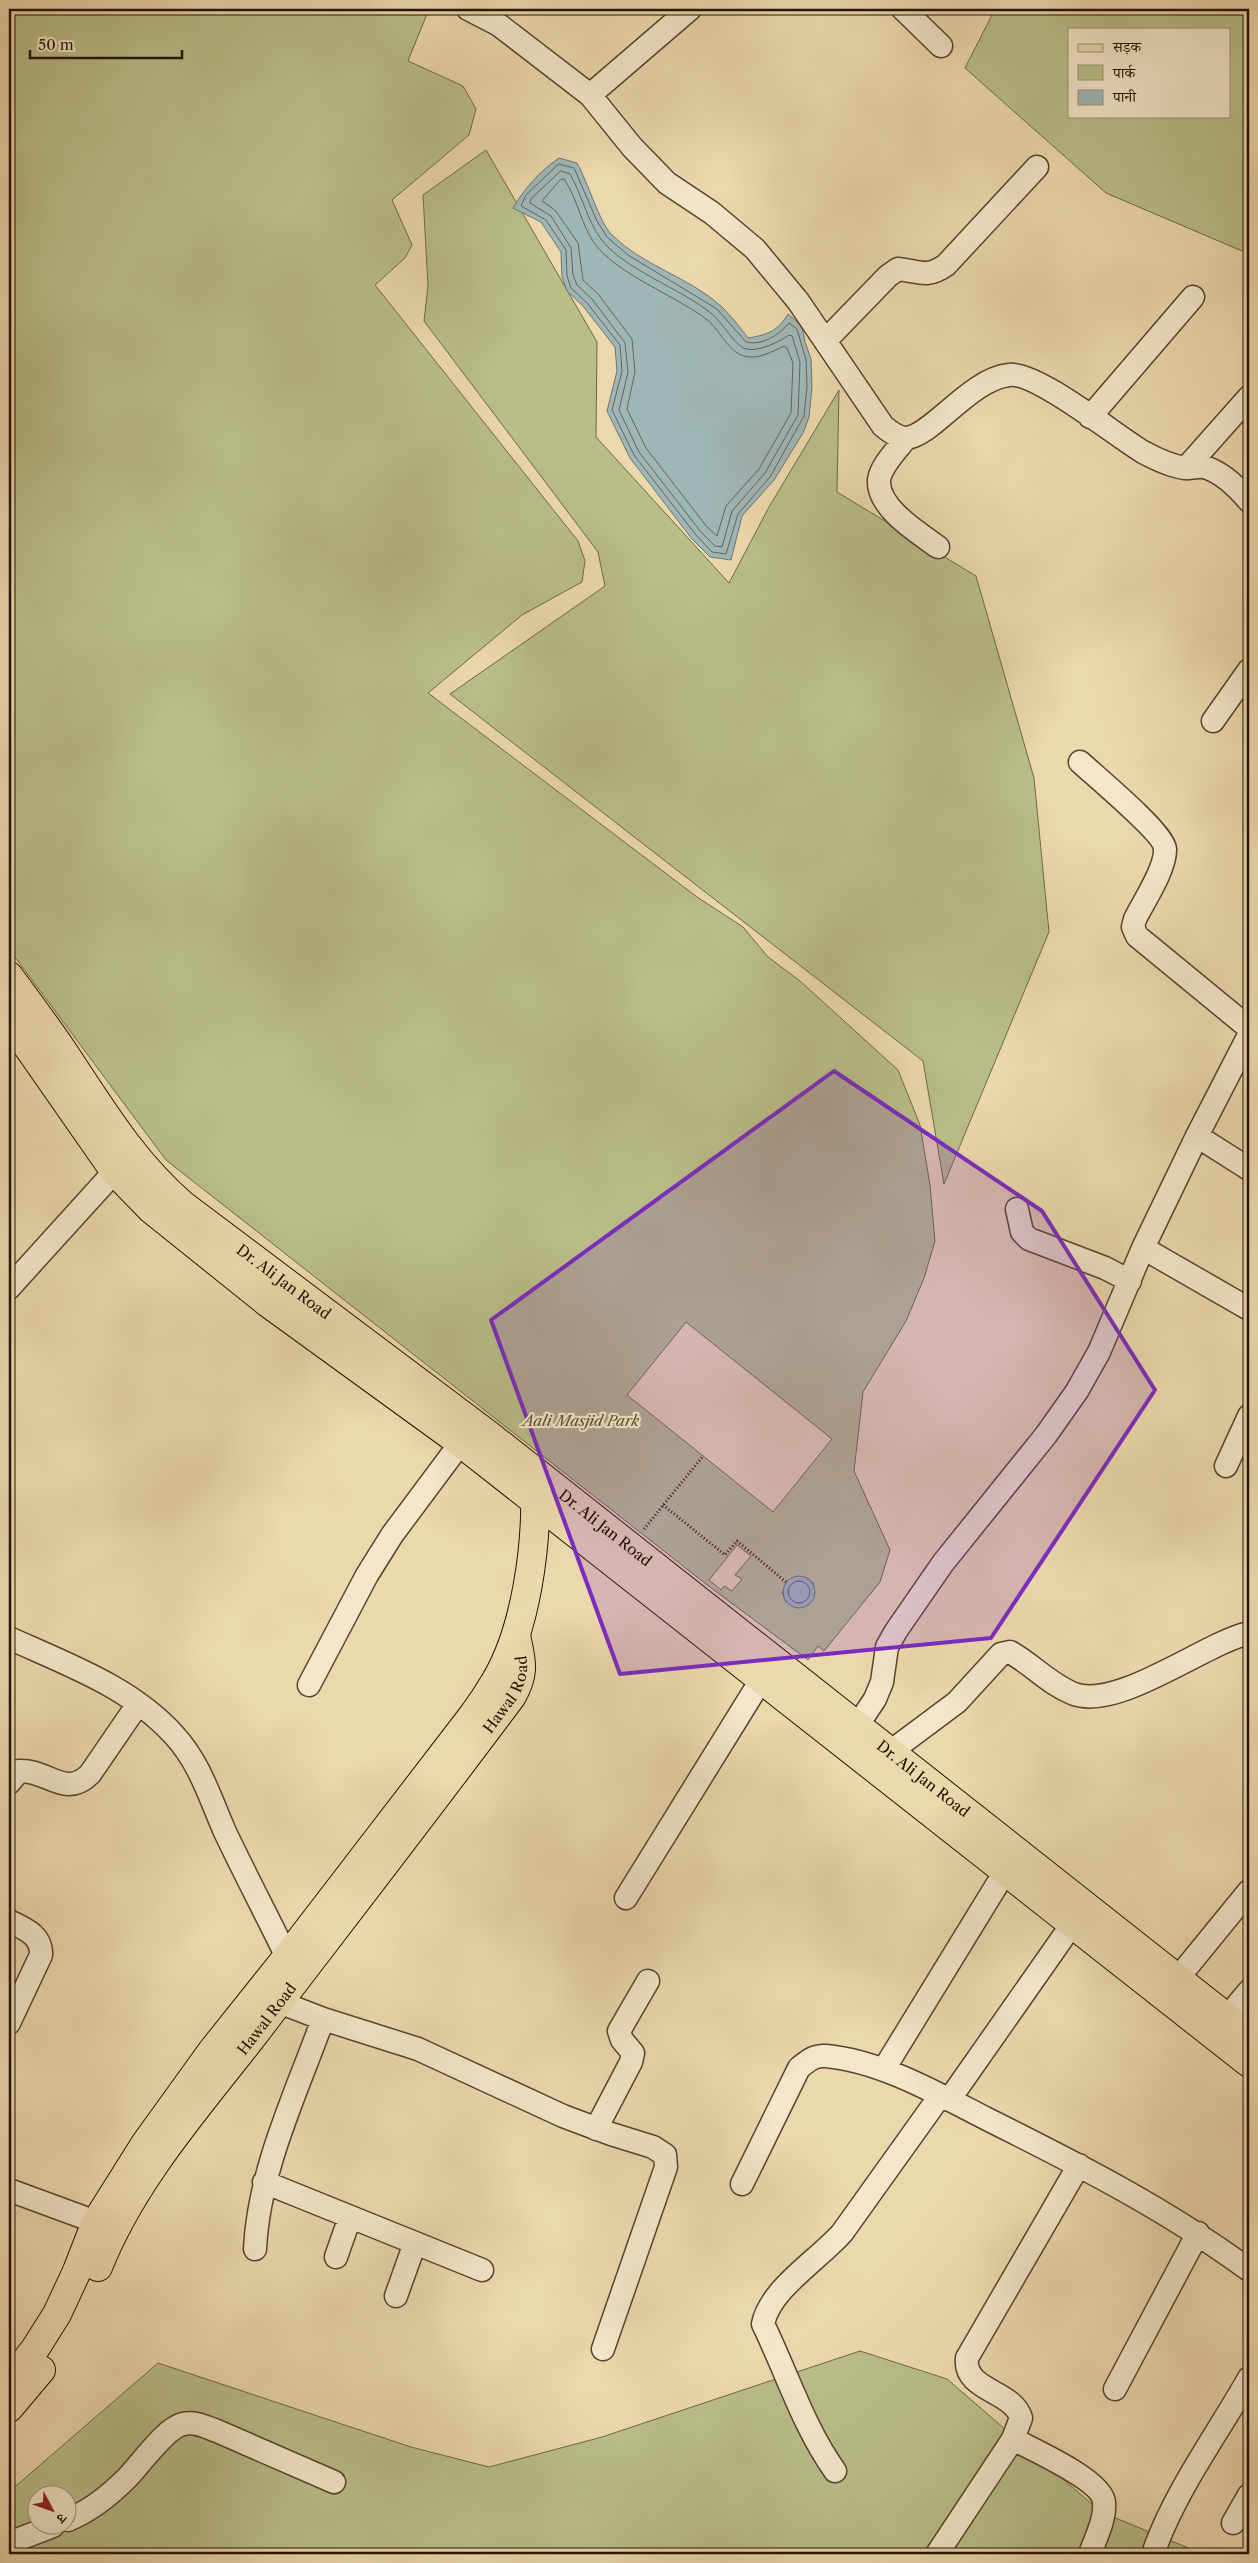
<svg xmlns="http://www.w3.org/2000/svg" width="1258" height="2563" viewBox="0 0 1258 2563" font-family="'Libre Caslon Text','Noto Serif Devanagari',serif">
<style>
.green{fill:#b9be89;stroke:#6e6846;fill-rule:evenodd}
.water{fill:#9fb6b6;stroke:#6e746e}
.lines{fill:none;stroke-linecap:round;stroke-linejoin:round}
.shore{stroke:#62645c;stroke-width:1}
.minor-casing{stroke:#56442d;stroke-width:25}
.major-casing{stroke:#241202;stroke-width:30}
.path{stroke:#241202;stroke-width:3;stroke-dasharray:1 2.5;stroke-linecap:butt}
.minor{stroke:#f3e6ca;stroke-width:22}
.major{stroke:#ecd8ad;stroke-width:28}
.marked{fill:#7b2cbf;fill-opacity:0.2;stroke:#7b2cbf;stroke-width:4;stroke-linejoin:round}
.labels{text-anchor:middle;dominant-baseline:central;stroke-width:4.5;stroke-linejoin:round;paint-order:stroke}
.street-label{font-size:15px;fill:#241202;stroke:#f3e6ca}
.park-label{font-size:15px;font-style:italic;fill:#584e31;stroke:#f3e6ca}
</style>
<rect width="100%" height="100%" fill="#ecd8ad"/>
<filter id="stains"><feTurbulence type="fractalNoise" baseFrequency=".004" numOctaves="4"/><feColorMatrix values="0 0 0 0 .2 0 0 0 0 .09 0 0 0 0 .02 0 0 0 .5 -.17"/></filter>
<radialGradient id="worn" r=".72"><stop offset=".6" stop-color="#630" stop-opacity="0"/><stop offset="1" stop-color="#630" stop-opacity=".3"/></radialGradient>
<path class="green" d="M 9,9 L 429,9 L 408,61 L 463,86 L 476,109 L 469,135 L 392,200 L 412,245 L 405,258 L 375,285 L 578,541 L 585,561 L 582,582 L 522,615 L 428,693 L 697,897 L 743,927 L 768,957 L 800,981 L 898,1070 L 920,1125 L 930,1185 L 935,1241 L 924,1278 L 906,1321 L 863,1392 L 854,1471 L 890,1550 L 880,1582 L 824,1651 L 818,1646 L 808,1660 L 706,1584 L 166,1160 L 9,949 ZM 686,1322 L 832,1439 L 773,1512 L 627,1395 ZM 737,1545 L 751,1556 L 735,1575 L 742,1579 L 732,1591 L 724,1586 L 721,1590 L 709,1580 ZM 806,1577 L 814,1584 L 786,1602 L 782,1592 Z
M 995,9 L 1249,9 L 1249,254 L 1106,193 L 965,68 ZM 1069,29 L 1229,29 L 1229,116 L 1069,116 Z
M 486,150 L 597,342 L 596,437 L 729,583 L 769,507 L 839,390 L 837,492 L 976,576 L 1034,778 L 1049,932 L 944,1184 L 923,1061 L 450,694 L 605,586 L 598,552 L 424,321 L 428,286 L 423,195 Z
M 860,2351 L 947,2379 L 1101,2512 L 1203,2554 L 9,2554 L 9,2492 L 158,2363 L 411,2447 L 489,2467 L 602,2437 ZM 38,2496 L 68,2496 L 68,2526 L 38,2526 Z"/>
<path class="water" d="M 559,158 L 577,163 C 588,182 599,222 612,235 C 643,266 689,277 721,306 C 731,316 740,327 748,338 C 767,335 778,331 788,314 L 802,326 L 805,342 L 811,359 L 812,387 L 809,417 L 803,433 L 774,480 L 742,516 L 731,560 L 710,557 L 692,539 L 630,458 L 607,411 L 617,371 L 615,347 L 583,306 L 567,291 L 562,277 L 561,252 L 541,222 L 513,208 C 524,189 540,171 559,158 Z
M783 1592a16 16 0 1 1 32 0a16 16 0 1 1-32 0Z"/>
<g class="lines">
<path class="shore" d="M 559,164 L 574,168 L 597,221 L 607,237 L 628,255 L 717,309 L 746,342 C 762,346 779,335 789,323 L 797,329 L 806,360 L 807,387 L 804,416 L 770,477 L 738,514 L 726,554 L 712,552 L 696,535 L 634,455 L 612,410 L 622,371 L 620,345 L 587,303 L 571,288 L 567,276 L 566,250 L 546,220 L 521,206 L 526,195 Z
M 561,171 L 570,174 C 582,195 587,220 601,239 C 623,269 682,289 712,314 C 721,321 736,347 746,349 C 759,352 779,342 789,335 L 792,336 L 800,362 L 798,415 L 765,473 L 732,511 L 722,547 L 715,546 L 701,532 L 639,452 L 619,410 L 628,372 L 625,343 L 592,299 L 577,285 L 573,275 L 571,248 L 551,216 L 530,203 L 531,199 Z
M 564,179 C 578,199 581,225 595,244 C 617,274 676,296 706,319 C 719,328 728,352 744,356 C 756,360 772,352 784,346 L 787,348 L 793,363 L 791,413 L 759,469 L 726,506 L 717,536 L 707,527 L 646,448 L 627,409 L 635,372 L 632,339 L 598,294 L 583,280 L 578,243 L 555,210 L 542,201 L 560,180 Z
M788 1592a11 11 0 1 1 22 0a11 11 0 1 1-22 0Z"/>
<g class="minor-casing">
<path id="minor" d="M 468,9 L 499,25 L 590,95 L 632,147 L 667,183 L 712,213 L 755,249 L 798,301 L 883,426 C 889,431 898,438 906,438 C 931,437 970,379 1009,375 C 1036,371 1116,436 1143,452 C 1156,459 1170,466 1185,468 C 1191,469 1198,466 1204,467 C 1222,472 1238,488 1249,501
M 903,9 L 941,46
M 590,95 L 690,9
M 825,341 L 888,276 L 898,269 C 919,271 926,279 946,265 L 1037,167
M 1090,417 L 1193,297
M 906,438 C 898,449 881,465 879,480 C 877,508 919,533 938,547
M 1186,468 L 1249,397
M 1213,721 L 1249,670
M 1080,762 C 1095,776 1164,833 1165,849 C 1166,868 1144,901 1135,919 L 1133,927 L 1137,936 L 1249,1028
M 1197,1136 L 1249,1169
M 1017,1209 L 1022,1232 L 1029,1239 L 1105,1268 L 1130,1281
M 1143,1248 L 1249,1309
M 9,1288 L 126,1159
M 1226,1466 L 1249,1416
M 9,1638 C 66,1664 131,1687 174,1735 C 200,1763 210,1798 225,1832 C 245,1874 267,1916 287,1957
M 309,1685 L 367,1575 L 392,1535 L 471,1429
M 857,1726 L 875,1699 L 882,1682 L 887,1647 L 896,1631 L 943,1563 L 1046,1435 L 1077,1391 L 1099,1352 L 1143,1248 L 1197,1136 L 1249,1035
M 890,1752 L 957,1702 L 1001,1654 L 1010,1652 C 1033,1665 1049,1684 1074,1694 C 1119,1710 1205,1643 1249,1633
M 9,1783 L 19,1771 C 47,1769 65,1799 90,1774 L 138,1704
M 626,1898 L 761,1680
M 9,1921 C 25,1929 42,1935 41,1955 L 9,2023
M 1178,1978 L 1249,1891
M 266,1994 L 279,2002 L 323,2019 L 418,2049 L 563,2116 L 611,2134 L 653,2147 L 665,2155 L 666,2167 L 603,2349
M 1227,2017 L 1249,1991
M 884,2069 L 1014,1857
M 949,2100 L 1073,1923
M 596,2129 L 631,2062 L 633,2053 L 622,2040 L 619,2031 L 648,1981
M 264,2182 L 482,2270
M 742,2184 L 799,2068 C 808,2061 814,2055 826,2056 C 881,2061 938,2094 987,2119 C 1079,2165 1166,2209 1249,2270
M 9,2190 L 96,2222
M 255,2249 C 259,2169 296,2094 323,2019
M 336,2257 L 350,2217
M 396,2296 L 415,2243
M 1115,2389 L 1198,2233
M 1013,2439 C 1033,2450 1102,2480 1104,2502 C 1106,2519 1095,2539 1090,2554
M 835,2471 C 803,2426 787,2373 763,2324 C 770,2289 818,2260 842,2233 L 940,2096
M 68,2520 C 90,2511 110,2495 127,2478 C 141,2464 165,2428 183,2424 C 195,2421 206,2427 217,2431 L 334,2482
M 1233,2523 L 1249,2495
M 9,2543 L 53,2526
M 937,2554 L 1013,2439 L 1021,2418 C 1013,2390 963,2391 967,2358 L 1079,2165
M 1153,2554 C 1174,2492 1217,2435 1249,2378"/>
</g>
<g class="major-casing">
<g id="major">
<path id="s1" d="M 9,976 C 28,1002 47,1027 65,1054 C 102,1110 133,1162 184,1206 L 490,1436 L 1249,2035"/>
<path d="M 9,1020 L 115,1172 L 151,1209 L 268,1303 L 461,1443 L 1249,2063"/>
<path id="s2" d="M 98,2267 C 132,2181 197,2108 253,2036 C 340,1922 427,1810 512,1696 C 526,1671 521,1661 516,1635"/>
<path d="M 9,2382 L 35,2349 L 57,2314 L 77,2271 L 96,2222 L 145,2144 L 212,2051 L 287,1957 L 473,1715 C 481,1704 489,1692 496,1680 C 526,1629 537,1546 535,1488"/>
<path d="M 9,2408 L 41,2370"/>
</g>
</g>
<path class="path" d="M 663,1505 L 725,1555 L 737,1541 L 786,1582
M 644,1529 L 703,1456"/>
<use href="#minor" class="minor"/>
<use href="#major" class="major"/>
</g>
<path class="marked" d="M 834,1071 L 1042,1211 L 1155,1390 L 991,1638 L 620,1674 L 491,1320 Z"/>
<g class="labels">
<g class="street-label">
<text stroke="none"><textPath href="#s1" startOffset="415">Dr. Ali Jan Road</textPath></text>
<text stroke="none"><textPath href="#s1" startOffset="820">Dr. Ali Jan Road</textPath></text>
<text stroke="none"><textPath href="#s2" startOffset="706">Hawal Road</textPath></text>
<text stroke="none"><textPath href="#s1" startOffset="1225">Dr. Ali Jan Road</textPath></text>
<text stroke="none"><textPath href="#s2" startOffset="301">Hawal Road</textPath></text>
</g>
<g class="park-label">
<text x="581" y="1420">Aali Masjid Park</text>
</g>
</g>
<rect width="1258" height="2563" fill="none" stroke="#ecd8ad" stroke-width="30"/>
<rect x="10" y="10" width="1238" height="2543" fill="none" stroke="#241202" stroke-width="2.5"/>
<rect x="15" y="15" width="1228" height="2533" fill="none" stroke="#241202"/>
<rect x="1068" y="28" width="162" height="90" fill="#f3e6ca" stroke="#a0917a"/>
<rect x="1078" y="44" width="25" height="8" fill="#ecd8ad" stroke="#a0917a"/>
<text x="1113" y="52" font-size="15" fill="#241202">सड़क</text>
<rect x="1078" y="65" width="25" height="15" fill="#b9be89" stroke="#a0917a"/>
<text x="1113" y="78" font-size="15" fill="#241202">पार्क</text>
<rect x="1078" y="90" width="25" height="15" fill="#9fb6b6" stroke="#a0917a"/>
<text x="1113" y="102" font-size="15" fill="#241202">पानी</text>
<g transform="translate(52 2510) rotate(131)"><circle r="24" fill="#f3e6ca" stroke="#a0917a"/>
<path d="M0-4L9 19L0 12L-9 19Z" fill="#8f2418"/>
<text y="-8" font-size="14" font-weight="bold" text-anchor="middle" fill="#241202">उ</text>
</g>
<path d="M30 50v8h152v-8" fill="none" stroke="#241202" stroke-width="2.5"/>
<text x="38" y="50" font-size="15" fill="#241202" stroke="#f3e6ca" stroke-width="4" paint-order="stroke">50 m</text>
<rect width="100%" height="100%" filter="url(#stains)"/>
<rect width="100%" height="100%" fill="url(#worn)"/>
</svg>
